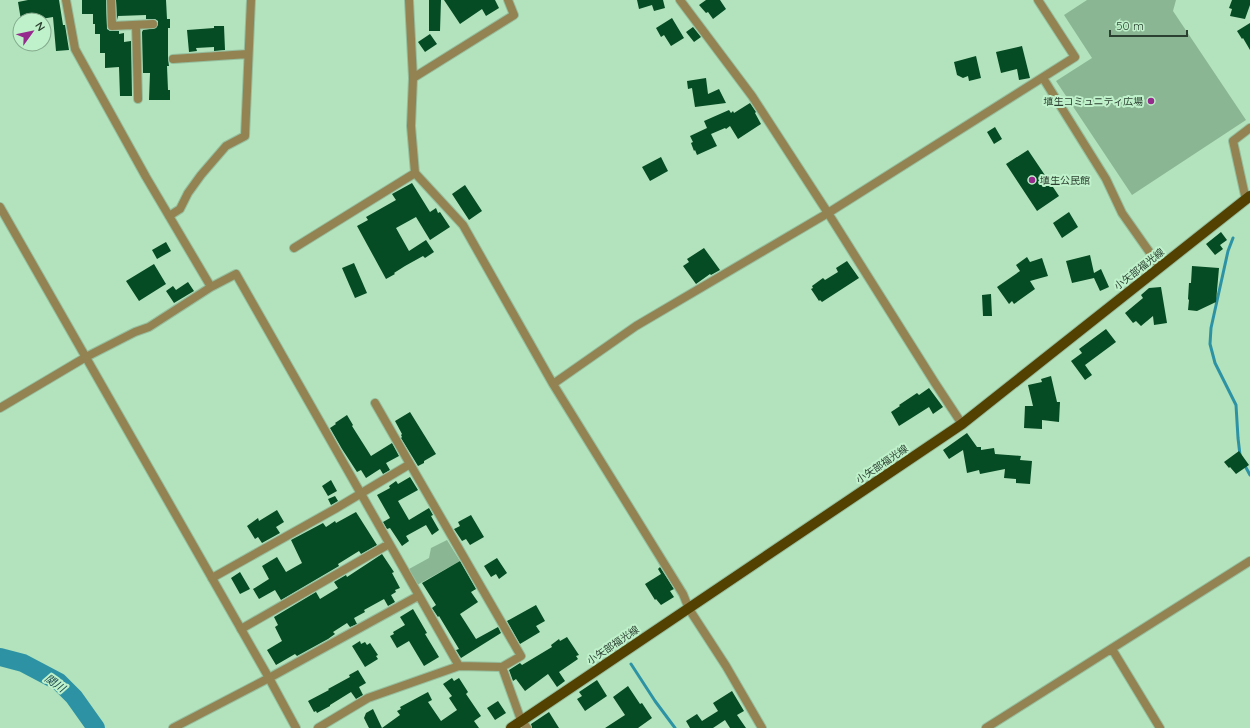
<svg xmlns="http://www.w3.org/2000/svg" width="1250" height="728" viewBox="0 0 1250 728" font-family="Quicksand,'Noto Sans JP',sans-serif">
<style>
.green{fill:#8bb694}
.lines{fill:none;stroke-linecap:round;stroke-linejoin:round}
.stream{stroke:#2d93a4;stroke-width:3}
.river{stroke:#2d93a4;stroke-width:18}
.building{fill:#054b23}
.minor-casing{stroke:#95bf9e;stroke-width:10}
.tertiary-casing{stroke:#95bf9e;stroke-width:10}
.primary-casing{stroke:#95bf9e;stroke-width:12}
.minor{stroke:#938353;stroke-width:8}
.tertiary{stroke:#938353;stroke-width:8}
.primary{stroke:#524100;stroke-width:10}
.poi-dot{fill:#952b8d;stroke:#bff1ca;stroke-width:1.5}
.labels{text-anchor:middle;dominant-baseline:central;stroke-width:4;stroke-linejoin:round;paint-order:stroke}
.poi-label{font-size:10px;fill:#2c4031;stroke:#bff1ca;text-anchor:end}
.street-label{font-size:10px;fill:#2c4031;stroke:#bff1ca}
.water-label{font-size:11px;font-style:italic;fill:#17434b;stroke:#bff1ca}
</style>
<rect width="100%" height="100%" fill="#b2e3bd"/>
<path class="green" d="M 1087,0 L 1176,0 L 1173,11 L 1246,120 L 1132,195 L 1056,81 L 1092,58 L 1064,15 Z
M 447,540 L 460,561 L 417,585 L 409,569 L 429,558 L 431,548 Z"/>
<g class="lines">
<path class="stream" d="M 1233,238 L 1228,251 L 1211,328 L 1210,344 L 1215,363 L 1236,405 L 1238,438 L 1240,455
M 1244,464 L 1250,475
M 631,664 L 655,701 L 675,728"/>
<path class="river" d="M 0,657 L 23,663 L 59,682 L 74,697 L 96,728"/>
</g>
<path class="building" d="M 28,0 L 59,0 L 63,25 L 65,25 L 69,50 L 56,51 L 53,17 L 35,20 L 21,20 L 18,2 Z
M 82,0 L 106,0 L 107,29 L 110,31 L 119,31 L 119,34 L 124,33 L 124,42 L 131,41 L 132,96 L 120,96 L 119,67 L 105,68 L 105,53 L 100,53 L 100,34 L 95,34 L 95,24 L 93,24 L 93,14 L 82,14 Z
M 116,0 L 166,0 L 167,19 L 170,19 L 170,28 L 168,28 L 168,59 L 169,66 L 167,66 L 168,90 L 170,90 L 170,100 L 149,100 L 150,73 L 143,73 L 142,32 L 143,30 L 156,28 L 158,24 L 158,21 L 155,19 L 146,19 L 146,15 L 118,16 L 117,20 Z
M 429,0 L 441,0 L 440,31 L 429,31 Z
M 444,0 L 495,0 L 499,8 L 486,16 L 482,9 L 460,24 Z
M 637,0 L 663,0 L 665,8 L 654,11 L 652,5 L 639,9 Z
M 706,0 L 720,0 L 726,9 L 713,19 L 708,12 L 706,13 L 699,5 Z
M 1232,0 L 1250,0 L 1250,5 L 1245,19 L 1230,16 L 1232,9 L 1229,8 Z
M 672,18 L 684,38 L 671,46 L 664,35 L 661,37 L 656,28 Z
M 1250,23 L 1250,50 L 1243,38 L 1242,39 L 1237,31 Z
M 214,26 L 224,26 L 225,50 L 214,51 L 214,47 L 196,48 L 197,51 L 189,52 L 187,30 L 214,28 Z
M 693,27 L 701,37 L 694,42 L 686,32 Z
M 430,34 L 437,44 L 425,52 L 418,42 Z
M 1022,46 L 1030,78 L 1019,80 L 1017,69 L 1001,73 L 996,52 Z
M 976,56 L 981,78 L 969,81 L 968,76 L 963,78 L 957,75 L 954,62 Z
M 706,78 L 708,94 L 719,89 L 726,103 L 695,107 L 692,88 L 688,89 L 687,81 Z
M 750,103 L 756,112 L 755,113 L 761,124 L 738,139 L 730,126 L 726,129 L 725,128 L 711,134 L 717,146 L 697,155 L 695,150 L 694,151 L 691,143 L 693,142 L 690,136 L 707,128 L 704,121 L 729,110 L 731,113 L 733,111 L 734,113 Z
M 995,127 L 1002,139 L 994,144 L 987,132 Z
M 1028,150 L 1059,196 L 1037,211 L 1006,164 Z
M 661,157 L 668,171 L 650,181 L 642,167 Z
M 412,183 L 430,212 L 436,208 L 438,213 L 440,212 L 450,227 L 430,240 L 416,217 L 396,228 L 409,251 L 426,240 L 434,252 L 425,258 L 423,256 L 405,266 L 394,273 L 395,274 L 386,279 L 357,226 L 368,220 L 366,217 L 396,200 L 392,194 Z
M 465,185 L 482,211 L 469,220 L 452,194 Z
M 1069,212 L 1078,227 L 1062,238 L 1053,223 Z
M 1221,232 L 1227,240 L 1220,245 L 1223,249 L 1215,255 L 1206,244 Z
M 166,242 L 171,251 L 157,259 L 152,250 Z
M 704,248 L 720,270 L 711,275 L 710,274 L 696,284 L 683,266 L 689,262 L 687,259 Z
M 1090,255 L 1094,273 L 1101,269 L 1109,287 L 1100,291 L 1094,278 L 1072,283 L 1066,261 Z
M 1027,257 L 1030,262 L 1042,258 L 1048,276 L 1030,281 L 1035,289 L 1014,304 L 1012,301 L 1009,304 L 997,287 L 1020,271 L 1016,265 Z
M 847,261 L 859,278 L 822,302 L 820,300 L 819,301 L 811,289 L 813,288 L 812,286 L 823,278 L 825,280 L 838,272 L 836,268 Z
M 354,263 L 367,293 L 355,298 L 342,268 Z
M 154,264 L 166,284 L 139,301 L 126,281 Z
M 1192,266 L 1219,268 L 1216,302 L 1197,311 L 1188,310 L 1189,300 L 1188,299 L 1189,283 L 1191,283 Z
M 188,282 L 194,291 L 174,303 L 166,291 L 173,286 L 176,290 Z
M 1161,287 L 1167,323 L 1154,325 L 1153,316 L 1141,326 L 1136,321 L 1133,323 L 1125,313 L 1143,298 L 1141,295 L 1149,288 Z
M 991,294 L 992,316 L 983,316 L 982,295 Z
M 1106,329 L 1116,342 L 1085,365 L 1092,375 L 1085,380 L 1071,361 L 1082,353 L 1079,349 Z
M 1051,376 L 1057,402 L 1060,402 L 1059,422 L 1042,420 L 1042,429 L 1024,428 L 1025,406 L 1033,406 L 1028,385 L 1042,382 L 1041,379 Z
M 929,388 L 943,407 L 933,414 L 929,407 L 899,426 L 891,412 L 900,406 L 899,405 L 917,393 L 919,395 Z
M 410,412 L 436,454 L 424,461 L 424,463 L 418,466 L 401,438 L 402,437 L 401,435 L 402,434 L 395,421 Z
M 347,415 L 353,425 L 352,426 L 371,456 L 392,443 L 399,456 L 386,463 L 390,470 L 383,474 L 380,469 L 366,478 L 361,470 L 357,472 L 342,449 L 330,428 L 336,424 L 335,423 Z
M 967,433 L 977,447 L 981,447 L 981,450 L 994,448 L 995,454 L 1021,456 L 1020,460 L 1032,461 L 1030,484 L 1016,483 L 1016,479 L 1004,478 L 1005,469 L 980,474 L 979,470 L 967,473 L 963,450 L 949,459 L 943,450 Z
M 1239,451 L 1249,465 L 1236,474 L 1230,467 L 1229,468 L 1224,462 Z
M 410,477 L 418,490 L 398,501 L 409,520 L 429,508 L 433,515 L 431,516 L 439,530 L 432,535 L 426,525 L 406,536 L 409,541 L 402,546 L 390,528 L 387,529 L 383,522 L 390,518 L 389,516 L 377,495 L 390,488 L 389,486 L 396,481 L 398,484 Z
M 331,480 L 337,491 L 328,496 L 322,486 Z
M 335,496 L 338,501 L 331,505 L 328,499 Z
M 277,510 L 284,522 L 276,527 L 280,533 L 262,543 L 258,537 L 255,539 L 247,526 L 258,518 L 259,521 Z
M 356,512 L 377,545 L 361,554 L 359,551 L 338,564 L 339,566 L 281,600 L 275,590 L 259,599 L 253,589 L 269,579 L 262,566 L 277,557 L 286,572 L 302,563 L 291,540 L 323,523 L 326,527 L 335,521 L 336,523 Z
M 471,515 L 484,537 L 470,545 L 466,539 L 462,541 L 454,529 L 460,526 L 458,522 Z
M 382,554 L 394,572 L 392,573 L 400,588 L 395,590 L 396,592 L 391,595 L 395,602 L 388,606 L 384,599 L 364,610 L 365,612 L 354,618 L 357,624 L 350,627 L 347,623 L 333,632 L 335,634 L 328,639 L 297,656 L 295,654 L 276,665 L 267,650 L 282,641 L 275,627 L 278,625 L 274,617 L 316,592 L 320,599 L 338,588 L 334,582 L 346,575 L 347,577 Z
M 497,558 L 507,573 L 499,579 L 496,574 L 491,577 L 484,566 Z
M 460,561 L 476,589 L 471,592 L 478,602 L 460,614 L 476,639 L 498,627 L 501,633 L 461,658 L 456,650 L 459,649 L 439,616 L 438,617 L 432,608 L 436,605 L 422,583 Z
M 660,567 L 674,589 L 670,591 L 674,597 L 661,605 L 656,599 L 655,600 L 645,584 L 661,574 L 658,569 Z
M 240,572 L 250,589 L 240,594 L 231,578 Z
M 536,605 L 545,621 L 536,626 L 540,632 L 520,644 L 507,621 Z
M 413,609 L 427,633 L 425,634 L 439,657 L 424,666 L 409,641 L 397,648 L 390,636 L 394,634 L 393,632 L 405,625 L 400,617 Z
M 567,637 L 579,655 L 576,656 L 578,659 L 559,672 L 565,681 L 557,687 L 548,674 L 525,691 L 516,679 L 513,681 L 509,670 L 520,663 L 522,665 L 552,647 L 551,645 L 559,639 L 560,641 Z
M 360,641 L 361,644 L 365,642 L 367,645 L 370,643 L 378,655 L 376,656 L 378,659 L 365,667 L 352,646 Z
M 358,670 L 366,683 L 359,687 L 363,695 L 356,699 L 351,692 L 330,705 L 330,706 L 317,713 L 316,711 L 314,712 L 308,701 L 329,690 L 328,689 L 350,677 L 349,675 Z
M 452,678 L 454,681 L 459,678 L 468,692 L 466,694 L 481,716 L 474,721 L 479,728 L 369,728 L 364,718 L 366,713 L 373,709 L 382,728 L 400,715 L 397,711 L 401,709 L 400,707 L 428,692 L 432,700 L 428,702 L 441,721 L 457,710 L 449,698 L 452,696 L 443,684 Z
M 597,680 L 607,696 L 585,711 L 577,699 L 582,696 L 579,692 Z
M 628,686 L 640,704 L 642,703 L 652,718 L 638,728 L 605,728 L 625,715 L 613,697 Z
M 732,691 L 744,711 L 737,715 L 746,728 L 730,728 L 725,720 L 713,728 L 690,728 L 686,721 L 697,714 L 702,721 L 718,711 L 713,703 Z
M 498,701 L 506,713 L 495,720 L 487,708 Z
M 549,712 L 559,728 L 532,728 L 531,724 Z"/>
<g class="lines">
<g class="minor-casing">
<path id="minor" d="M 66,0 L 75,49 L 146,177 L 211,287
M 111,0 L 112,26 L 153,24
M 409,0 L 413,78 L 411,126 L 415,173 L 463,225 L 553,384 L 683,594 L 689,609 L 726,666 L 762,728
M 680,0 L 752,96 L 828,213 L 935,383 L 962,424
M 136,25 L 138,99
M 173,59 L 248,54
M 413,78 L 514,15 L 508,0
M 1043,78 L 1106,179 L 1122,213 L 1160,267
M 1246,200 L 1233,141 L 1250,128
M 169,216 L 180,209 L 188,193 L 201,175 L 226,146 L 245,136 L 251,0
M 294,248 L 415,173
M 553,384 L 636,326 L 828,213 L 1075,57 L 1038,0
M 375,403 L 410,464
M 0,408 L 86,357 L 135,332 L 149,327 L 211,287 L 236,274 L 459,666
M 212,578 L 335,509 L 410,464 L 521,656 L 502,667 L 459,666 L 368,698 L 318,728
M 241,629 L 389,544
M 1112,649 L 1160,728
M 502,667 L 521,720 L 527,728
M 173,728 L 269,678 L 418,596
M 986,728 L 1250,561"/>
</g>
<g class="tertiary-casing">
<path id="tertiary" d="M 0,207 L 269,678 L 296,728"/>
</g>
<g class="primary-casing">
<path id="primary" d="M 511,728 L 962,424 L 1250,196"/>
</g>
<use href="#minor" class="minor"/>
<use href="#tertiary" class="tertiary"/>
<use href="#primary" class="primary"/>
</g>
<g class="poi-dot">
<circle cx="1151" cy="101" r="4"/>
<circle cx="1032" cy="180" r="4"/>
</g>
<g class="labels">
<g class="poi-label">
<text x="1143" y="101">埴生コミュニティ広場</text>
<text x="1040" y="180" text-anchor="start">埴生公民館</text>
</g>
<g class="street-label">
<text transform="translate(1139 269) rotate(-38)">小矢部福光線</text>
<text transform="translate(882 464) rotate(-34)">小矢部福光線</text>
<text transform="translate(613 645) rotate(-34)">小矢部福光線</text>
</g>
<g class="water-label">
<text transform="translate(55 683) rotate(35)">関川</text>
</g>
</g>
<g transform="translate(32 32) rotate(57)"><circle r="19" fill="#bff1ca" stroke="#84aa8d"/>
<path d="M0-3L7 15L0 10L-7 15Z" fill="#952b8d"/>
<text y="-6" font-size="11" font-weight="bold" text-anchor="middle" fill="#2c4031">N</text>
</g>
<path d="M1110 30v6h77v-6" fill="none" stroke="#2c4031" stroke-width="2"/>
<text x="1116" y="30" font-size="12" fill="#2c4031" stroke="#bff1ca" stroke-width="3" paint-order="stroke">50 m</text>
</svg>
